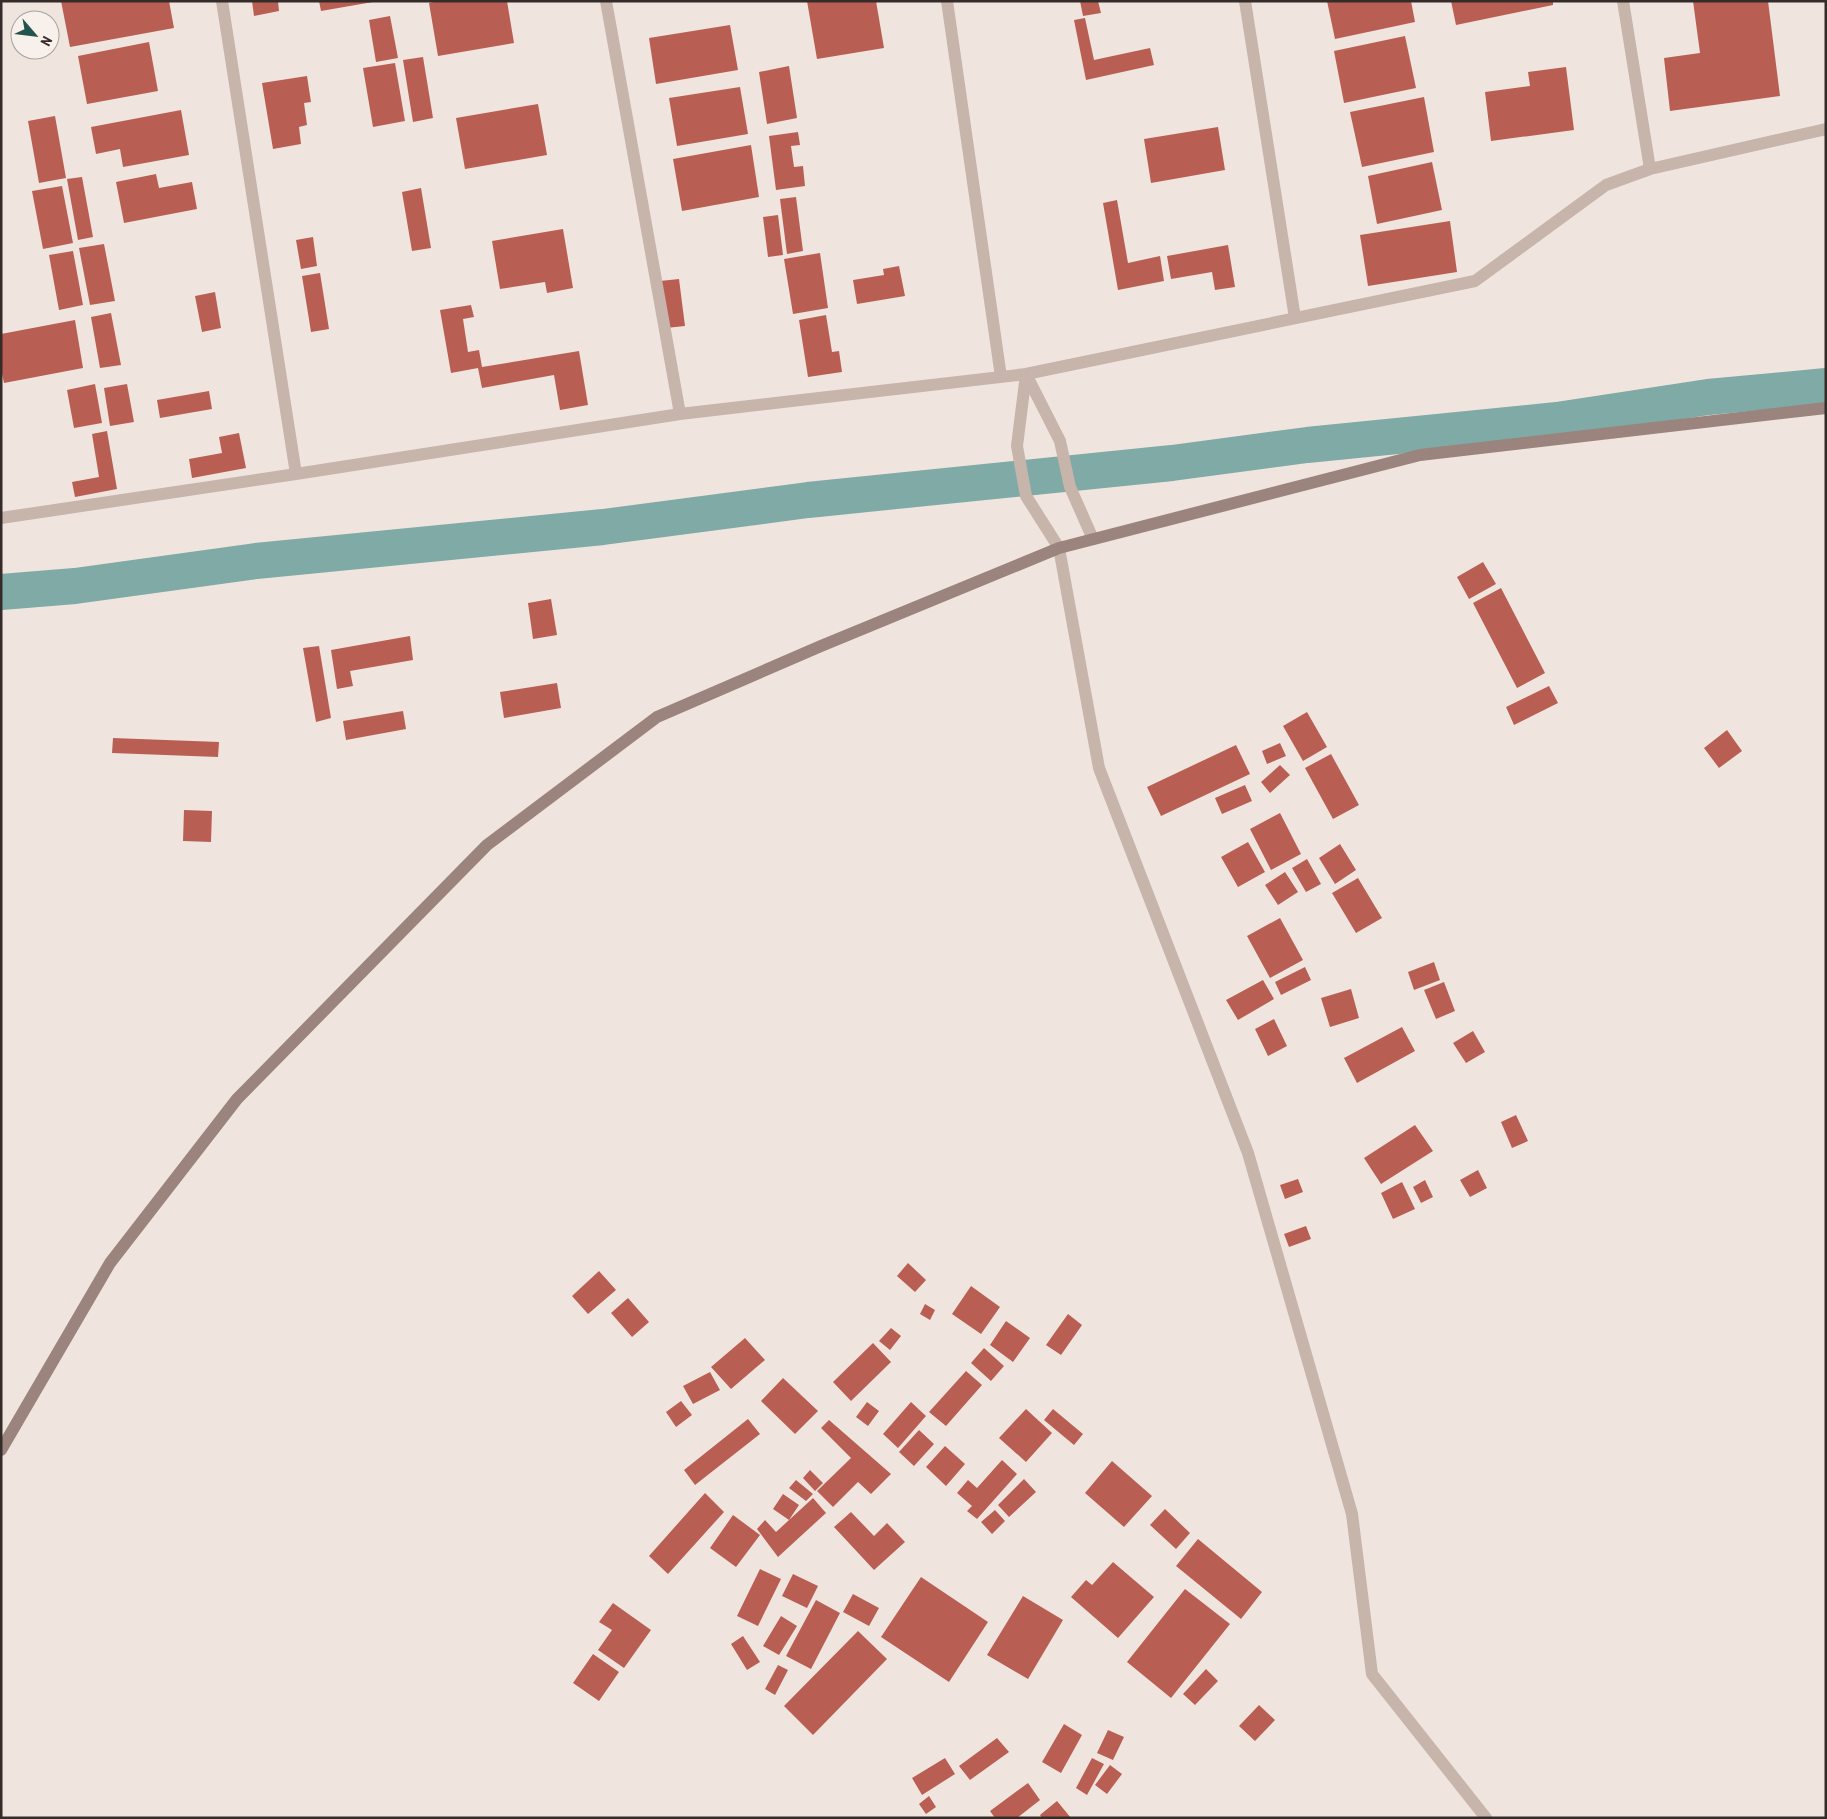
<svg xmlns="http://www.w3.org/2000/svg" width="1827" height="1819" viewBox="0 0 1827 1819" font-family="'Roboto Condensed',sans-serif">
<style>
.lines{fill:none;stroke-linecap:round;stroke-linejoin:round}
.canal{stroke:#80aaa6;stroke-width:36}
.building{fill:#b95e53}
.street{stroke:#c7b4ab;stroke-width:12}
.secondary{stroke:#9a847d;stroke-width:12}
</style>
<rect width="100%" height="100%" fill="#f0e5de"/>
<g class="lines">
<path class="canal" d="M 1,592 L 75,586 L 256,561 L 603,527 L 808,500 L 1172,463 L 1307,445 L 1557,420 L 1708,397 L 1826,386"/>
</g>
<path class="building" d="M 61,1 L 169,1 L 174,28 L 70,47 Z
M 252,1 L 278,1 L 279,11 L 254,16 Z
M 319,1 L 373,1 L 373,2 L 321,11 Z
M 438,1 L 507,1 L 514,43 L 438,56 L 429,3 Z
M 807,1 L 876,1 L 884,48 L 817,59 Z
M 1080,1 L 1098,1 L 1101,13 L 1083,16 Z
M 1327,1 L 1411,1 L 1415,22 L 1335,39 Z
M 1451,1 L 1553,1 L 1553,5 L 1456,25 Z
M 1693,1 L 1768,1 L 1780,96 L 1670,111 L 1664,58 L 1700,53 Z
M 390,16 L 398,58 L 376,62 L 369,20 Z
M 1085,18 L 1094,60 L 1150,48 L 1154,65 L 1086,80 L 1074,20 Z
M 730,25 L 738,70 L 656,84 L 649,38 Z
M 1405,36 L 1416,88 L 1344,103 L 1334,51 Z
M 149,42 L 158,91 L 87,104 L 78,56 Z
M 423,57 L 433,118 L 413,122 L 403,60 Z
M 395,63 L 405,121 L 373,127 L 363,68 Z
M 789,66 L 797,118 L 767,124 L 759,72 Z
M 1566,67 L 1574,130 L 1491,141 L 1485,92 L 1530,86 L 1528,72 Z
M 307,76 L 311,102 L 304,103 L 307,125 L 299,127 L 301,144 L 273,149 L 262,83 Z
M 740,87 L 748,134 L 677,146 L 669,98 Z
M 1424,97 L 1434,152 L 1362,167 L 1350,112 Z
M 538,104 L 547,155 L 465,169 L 456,118 Z
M 181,110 L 189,155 L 123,167 L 120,149 L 96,154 L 91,127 Z
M 55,116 L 66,178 L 39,183 L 28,121 Z
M 1218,127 L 1225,170 L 1151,183 L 1144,139 Z
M 798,132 L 800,145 L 791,146 L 794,167 L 803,166 L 805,186 L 776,190 L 769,136 Z
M 751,145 L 759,197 L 682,211 L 673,159 Z
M 1432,162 L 1442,210 L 1377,224 L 1368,176 Z
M 156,174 L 159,188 L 192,182 L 197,209 L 124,223 L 116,182 Z
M 82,177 L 93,237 L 78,240 L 67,179 Z
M 62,186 L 73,243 L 43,249 L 32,191 Z
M 421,188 L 431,248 L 412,251 L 402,192 Z
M 796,197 L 803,251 L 787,254 L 780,199 Z
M 1117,200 L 1128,263 L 1160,256 L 1164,281 L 1118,290 L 1103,203 Z
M 778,215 L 783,255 L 768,257 L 763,217 Z
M 1450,221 L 1457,272 L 1368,286 L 1360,235 Z
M 563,229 L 573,288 L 547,293 L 545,282 L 500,289 L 492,241 Z
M 313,237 L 317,266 L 301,269 L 296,240 Z
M 104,244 L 115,301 L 90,305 L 79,248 Z
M 1228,245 L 1235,287 L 1215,290 L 1212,272 L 1171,279 L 1167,256 Z
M 73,251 L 83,305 L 59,310 L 49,255 Z
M 820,253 L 828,308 L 793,314 L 784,259 Z
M 899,266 L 905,296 L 857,304 L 853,280 L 884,275 L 883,269 Z
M 320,273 L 329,329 L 311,332 L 302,276 Z
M 679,279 L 685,326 L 666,328 L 660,281 Z
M 215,292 L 221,328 L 202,332 L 195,296 Z
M 471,305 L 474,317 L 463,319 L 468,352 L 479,350 L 482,367 L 579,351 L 588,405 L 560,410 L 554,375 L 482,388 L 478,368 L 451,373 L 440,310 Z
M 111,313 L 121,365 L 100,368 L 91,317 Z
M 826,315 L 832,352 L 839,351 L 842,372 L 808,377 L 799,320 Z
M 75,320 L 83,368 L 4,383 L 1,369 L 1,334 Z
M 95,384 L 102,423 L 74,428 L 67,390 Z
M 127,384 L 134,422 L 110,426 L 104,388 Z
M 209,391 L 212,409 L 160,418 L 157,400 Z
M 107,431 L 117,489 L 75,497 L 72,482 L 99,477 L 92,434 Z
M 239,433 L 246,468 L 192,478 L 189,459 L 222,453 L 219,437 Z
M 1483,562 L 1496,584 L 1469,599 L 1457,577 Z
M 1501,588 L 1545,673 L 1517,688 L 1473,603 Z
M 551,599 L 557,635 L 533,639 L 528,603 Z
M 410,636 L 413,660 L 350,671 L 353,686 L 337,689 L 331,650 Z
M 319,646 L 331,718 L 316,722 L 303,648 Z
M 557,683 L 561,708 L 504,718 L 500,692 Z
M 1549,686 L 1558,703 L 1514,725 L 1506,707 Z
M 403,711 L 406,729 L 346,740 L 343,721 Z
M 1307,712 L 1327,747 L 1303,761 L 1283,726 Z
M 1727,730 L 1742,751 L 1719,768 L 1704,748 Z
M 113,738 L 219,742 L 218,757 L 112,753 Z
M 1280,743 L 1286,756 L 1267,764 L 1262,751 Z
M 1236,745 L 1250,774 L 1161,816 L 1147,787 Z
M 1331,754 L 1359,805 L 1333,819 L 1305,768 Z
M 1280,765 L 1290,775 L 1270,793 L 1261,782 Z
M 1245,785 L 1252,801 L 1222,814 L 1215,798 Z
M 184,810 L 212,811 L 211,842 L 183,841 Z
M 1280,813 L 1301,854 L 1271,870 L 1250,829 Z
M 1248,842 L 1265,872 L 1238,887 L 1221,857 Z
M 1340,844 L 1356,870 L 1335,884 L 1319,858 Z
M 1307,859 L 1321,884 L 1306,892 L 1292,868 Z
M 1285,872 L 1298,892 L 1278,905 L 1265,885 Z
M 1358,878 L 1382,918 L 1356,933 L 1332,893 Z
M 1280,918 L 1303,960 L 1270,978 L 1247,936 Z
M 1434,962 L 1440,980 L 1414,990 L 1408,972 Z
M 1305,967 L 1311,980 L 1281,995 L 1275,982 Z
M 1263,980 L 1274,999 L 1238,1020 L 1226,1000 Z
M 1444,982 L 1455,1011 L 1436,1019 L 1424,990 Z
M 1351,989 L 1359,1018 L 1330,1027 L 1321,998 Z
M 1274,1019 L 1287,1046 L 1268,1056 L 1255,1029 Z
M 1402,1027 L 1415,1051 L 1357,1083 L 1344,1058 Z
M 1473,1031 L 1485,1052 L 1466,1063 L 1453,1043 Z
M 1516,1115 L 1528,1141 L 1512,1148 L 1501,1122 Z
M 1415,1125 L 1433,1151 L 1381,1184 L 1364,1158 Z
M 1478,1170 L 1487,1188 L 1470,1197 L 1460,1180 Z
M 1298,1179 L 1303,1192 L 1285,1199 L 1280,1185 Z
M 1425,1180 L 1433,1197 L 1421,1203 L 1413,1187 Z
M 1402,1182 L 1415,1209 L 1393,1219 L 1381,1193 Z
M 1306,1226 L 1311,1239 L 1289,1247 L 1284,1234 Z
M 908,1263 L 926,1280 L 915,1292 L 897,1276 Z
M 599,1271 L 616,1290 L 588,1314 L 572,1296 Z
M 971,1286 L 1000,1307 L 981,1334 L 952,1314 Z
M 628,1298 L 649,1322 L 632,1337 L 611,1313 Z
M 925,1304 L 935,1310 L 930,1320 L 920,1314 Z
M 1068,1314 L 1082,1325 L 1061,1355 L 1046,1345 Z
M 1006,1321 L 1030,1338 L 1013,1362 L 990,1345 Z
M 891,1328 L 901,1336 L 890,1350 L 879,1341 Z
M 745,1338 L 765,1360 L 731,1389 L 711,1367 Z
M 873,1343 L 891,1362 L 851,1401 L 833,1382 Z
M 984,1348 L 1004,1366 L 991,1381 L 971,1363 Z
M 966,1371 L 982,1385 L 946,1426 L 929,1412 Z
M 710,1372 L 720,1390 L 693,1404 L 683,1386 Z
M 783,1378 L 818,1411 L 795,1434 L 761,1401 Z
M 681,1401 L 692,1415 L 676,1427 L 666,1412 Z
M 867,1402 L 879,1411 L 868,1426 L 856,1417 Z
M 911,1402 L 926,1416 L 898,1448 L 883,1434 Z
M 1026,1409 L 1052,1433 L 1026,1462 L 999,1438 Z
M 1053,1409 L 1083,1434 L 1074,1445 L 1044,1420 Z
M 748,1419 L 760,1434 L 695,1485 L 684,1470 Z
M 829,1420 L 891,1474 L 871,1494 L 858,1482 L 833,1507 L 817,1491 L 851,1458 L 821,1428 Z
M 919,1430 L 934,1444 L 914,1466 L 899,1452 Z
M 945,1446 L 965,1464 L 946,1486 L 926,1467 Z
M 1002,1460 L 1017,1474 L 977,1519 L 967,1511 L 972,1506 L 957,1493 L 968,1480 L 977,1488 Z
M 1112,1461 L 1152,1496 L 1124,1527 L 1085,1493 Z
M 810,1470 L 823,1483 L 815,1491 L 803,1478 Z
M 1024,1479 L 1036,1492 L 1009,1517 L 998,1505 Z
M 796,1480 L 813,1494 L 806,1501 L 789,1488 Z
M 705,1493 L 724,1512 L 668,1574 L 649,1556 Z
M 783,1494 L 799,1505 L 789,1520 L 773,1509 Z
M 813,1498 L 826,1513 L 778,1557 L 757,1529 L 765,1520 L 776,1532 Z
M 1165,1509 L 1190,1533 L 1176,1549 L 1150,1525 Z
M 995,1510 L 1005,1521 L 992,1534 L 981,1522 Z
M 851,1512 L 874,1536 L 887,1523 L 905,1542 L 874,1570 L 834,1527 Z
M 733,1515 L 760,1535 L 736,1567 L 710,1548 Z
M 1198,1539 L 1262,1592 L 1241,1619 L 1176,1566 Z
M 1113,1562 L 1154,1597 L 1118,1638 L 1071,1597 L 1086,1580 L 1092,1585 Z
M 760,1569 L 781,1579 L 758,1626 L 737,1616 Z
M 793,1574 L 818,1586 L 807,1608 L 782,1596 Z
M 921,1577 L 988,1622 L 949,1682 L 881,1637 Z
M 1185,1589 L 1230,1624 L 1171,1698 L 1127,1662 Z
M 853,1594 L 879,1608 L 869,1626 L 843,1612 Z
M 1023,1596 L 1063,1620 L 1028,1679 L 987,1655 Z
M 816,1600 L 840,1613 L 811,1669 L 786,1656 Z
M 613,1603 L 651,1630 L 624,1668 L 598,1650 L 612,1630 L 599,1622 Z
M 781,1616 L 797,1626 L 779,1655 L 763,1646 Z
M 858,1631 L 887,1659 L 813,1735 L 784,1706 Z
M 743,1636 L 760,1662 L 747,1670 L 731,1644 Z
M 593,1654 L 619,1672 L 599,1701 L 573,1683 Z
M 778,1665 L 788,1670 L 775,1695 L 765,1689 Z
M 1206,1669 L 1218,1681 L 1195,1705 L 1183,1694 Z
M 1259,1705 L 1275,1720 L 1255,1741 L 1239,1726 Z
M 1064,1724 L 1082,1735 L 1061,1773 L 1042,1762 Z
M 1108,1730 L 1124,1737 L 1113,1760 L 1097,1753 Z
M 997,1738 L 1009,1752 L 970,1780 L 959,1766 Z
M 945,1758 L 955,1774 L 922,1795 L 912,1778 Z
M 1092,1758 L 1104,1764 L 1087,1795 L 1076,1788 Z
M 1110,1765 L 1122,1774 L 1107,1794 L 1095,1785 Z
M 1028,1783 L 1040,1800 L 1017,1818 L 995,1818 L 990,1811 Z
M 929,1796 L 936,1807 L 926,1814 L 919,1804 Z
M 1057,1801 L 1071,1818 L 1042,1818 L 1040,1815 Z"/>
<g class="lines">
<path class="street" d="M 222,1 L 296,474
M 606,1 L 680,414
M 947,1 L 1001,377
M 1245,1 L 1295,318
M 1623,1 L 1650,169
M 1026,374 L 1017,446 L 1026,496 L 1059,548 L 1099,768 L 1248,1153 L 1352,1514 L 1372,1674 L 1486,1818
M 1026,374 L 1060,441 L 1070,487 L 1093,539
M 1,518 L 296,474 L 680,414 L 1026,374 L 1475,281 L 1606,185 L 1650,169 L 1826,129"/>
<path class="secondary" d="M 1,1450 L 110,1263 L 237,1099 L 487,845 L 657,717 L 821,646 L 1059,548 L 1420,455 L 1826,408"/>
</g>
<rect width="1827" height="1819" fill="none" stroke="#352c2a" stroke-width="5"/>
<g transform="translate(35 35) rotate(118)"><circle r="24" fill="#f8f0ea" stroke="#aaa29d"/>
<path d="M0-4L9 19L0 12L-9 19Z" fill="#23524f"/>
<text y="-8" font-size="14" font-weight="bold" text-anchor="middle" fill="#352c2a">N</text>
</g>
</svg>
